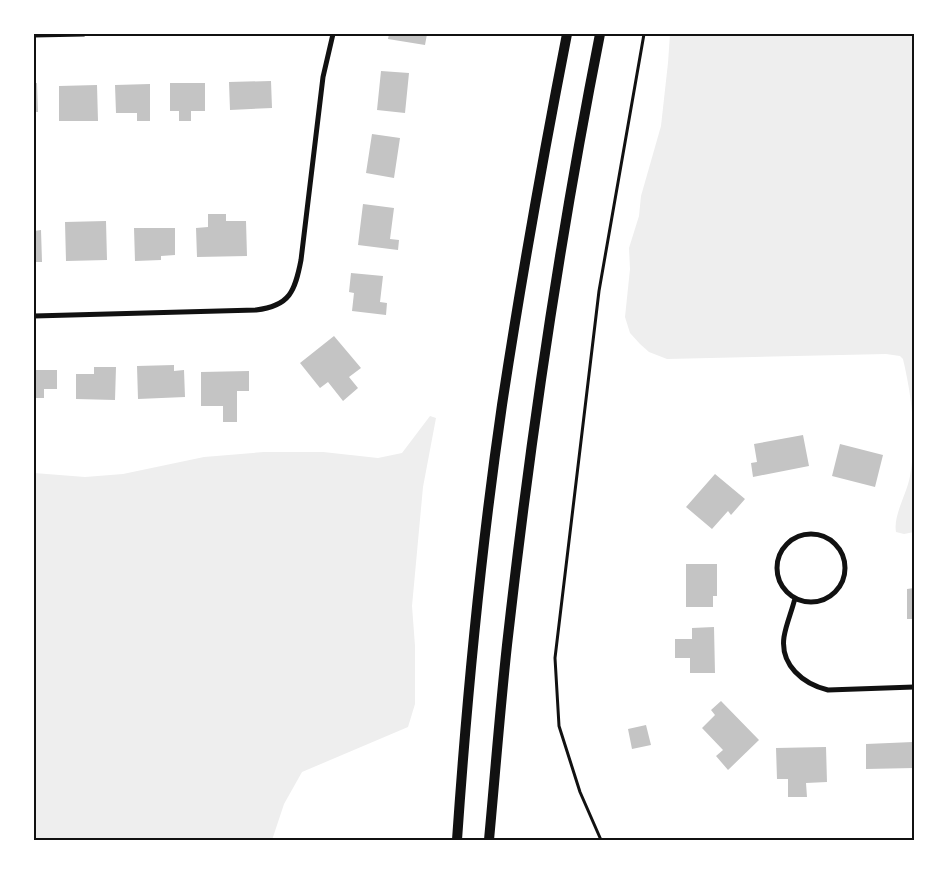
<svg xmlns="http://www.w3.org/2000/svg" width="948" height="874" viewBox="0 0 948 874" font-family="Rubik,sans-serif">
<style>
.green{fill:#eee}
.building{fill:#c4c4c4}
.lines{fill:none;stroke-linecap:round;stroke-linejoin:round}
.path{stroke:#111;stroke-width:3}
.minor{stroke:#111;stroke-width:5}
.secondary{stroke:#111;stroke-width:10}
.neatline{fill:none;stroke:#111;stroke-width:2}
</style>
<rect width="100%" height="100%" fill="#fff"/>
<path class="green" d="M 670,34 L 914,34 L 914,532 L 904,534 L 896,532 C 893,515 907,494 910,476 C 917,438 912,397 903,359 L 900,356 L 886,354 L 667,359 L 649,352 L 640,344 L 630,333 L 625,317 L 630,269 L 629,248 L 639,216 L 641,196 L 661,126 L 668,63 Z
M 430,416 L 436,418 L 423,487 L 412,606 L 415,646 L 415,704 L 408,727 L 302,772 L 284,804 L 272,840 L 34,840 L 34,473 L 85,477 L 123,474 L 204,457 L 264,452 L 323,452 L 378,458 L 402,453 Z"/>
<path class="building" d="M 389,34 L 427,34 L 425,45 L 388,39 Z
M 381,71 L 409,73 L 405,113 L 377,110 Z
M 271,81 L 272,108 L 230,110 L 229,82 Z
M 34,83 L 37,83 L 38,112 L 34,112 Z
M 170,83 L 205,83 L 205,111 L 191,111 L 191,121 L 179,121 L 179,111 L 170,111 Z
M 150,84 L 150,121 L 137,121 L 137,113 L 116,113 L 115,85 Z
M 97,85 L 98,121 L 59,121 L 59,86 Z
M 372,134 L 400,138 L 394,178 L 366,173 Z
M 363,204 L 394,208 L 390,239 L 399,240 L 398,250 L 358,245 Z
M 208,214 L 226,214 L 226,221 L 246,221 L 247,256 L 197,257 L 196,228 L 208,227 Z
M 106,221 L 107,260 L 66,261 L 65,222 Z
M 134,228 L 175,228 L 175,255 L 161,256 L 161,260 L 135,261 Z
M 41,230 L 42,262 L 34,262 L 34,231 Z
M 351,273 L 383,276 L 380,302 L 387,303 L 386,315 L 352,311 L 354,293 L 349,292 Z
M 334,336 L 361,368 L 349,377 L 358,388 L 343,401 L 328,382 L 320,388 L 300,363 Z
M 174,365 L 174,371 L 184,370 L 185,397 L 138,399 L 137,366 Z
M 94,367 L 116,367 L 115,400 L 76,399 L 76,374 L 94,374 Z
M 34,370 L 57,370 L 57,389 L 44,389 L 44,398 L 34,398 Z
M 249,371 L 249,391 L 237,391 L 237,422 L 223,422 L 223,406 L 201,406 L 201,372 Z
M 803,435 L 809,466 L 753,477 L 751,463 L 757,462 L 754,444 Z
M 840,444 L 883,455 L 875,487 L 832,476 Z
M 715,474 L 745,499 L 731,515 L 728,511 L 712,529 L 686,507 Z
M 686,564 L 717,564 L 717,596 L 713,596 L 713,607 L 686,607 Z
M 914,588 L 914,619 L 907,619 L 907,589 Z
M 714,627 L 715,673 L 690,673 L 690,658 L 675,658 L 675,639 L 692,639 L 692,628 Z
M 721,701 L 759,740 L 728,770 L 716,756 L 723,750 L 702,728 L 715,715 L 711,710 Z
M 646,725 L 651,745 L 632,749 L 628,729 Z
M 913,742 L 914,768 L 866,769 L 866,744 Z
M 826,747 L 827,782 L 806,783 L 807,797 L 788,797 L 788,779 L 777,779 L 776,748 Z"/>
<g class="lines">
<path class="path" d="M 601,840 L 580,792 L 559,726 L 555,658 L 599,291 L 644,34"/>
<path class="minor" d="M 34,35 L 84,34
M 34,316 L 256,310 C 290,306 295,291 301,260 L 323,77 L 333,34
M777 568a34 34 0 1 1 68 0a34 34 0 1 1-68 0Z
M 795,598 C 792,611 786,624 784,637 C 780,665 803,684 828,690 L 914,687"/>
<path class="secondary" d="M 457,840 C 467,695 481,549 502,405 C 521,280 543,157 567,34
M 489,840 C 495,775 500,710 507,645 C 530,440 560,236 600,34"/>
</g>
<rect width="948" height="874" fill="none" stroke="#ffffff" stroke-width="70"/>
<rect x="35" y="35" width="878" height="804" class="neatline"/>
</svg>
